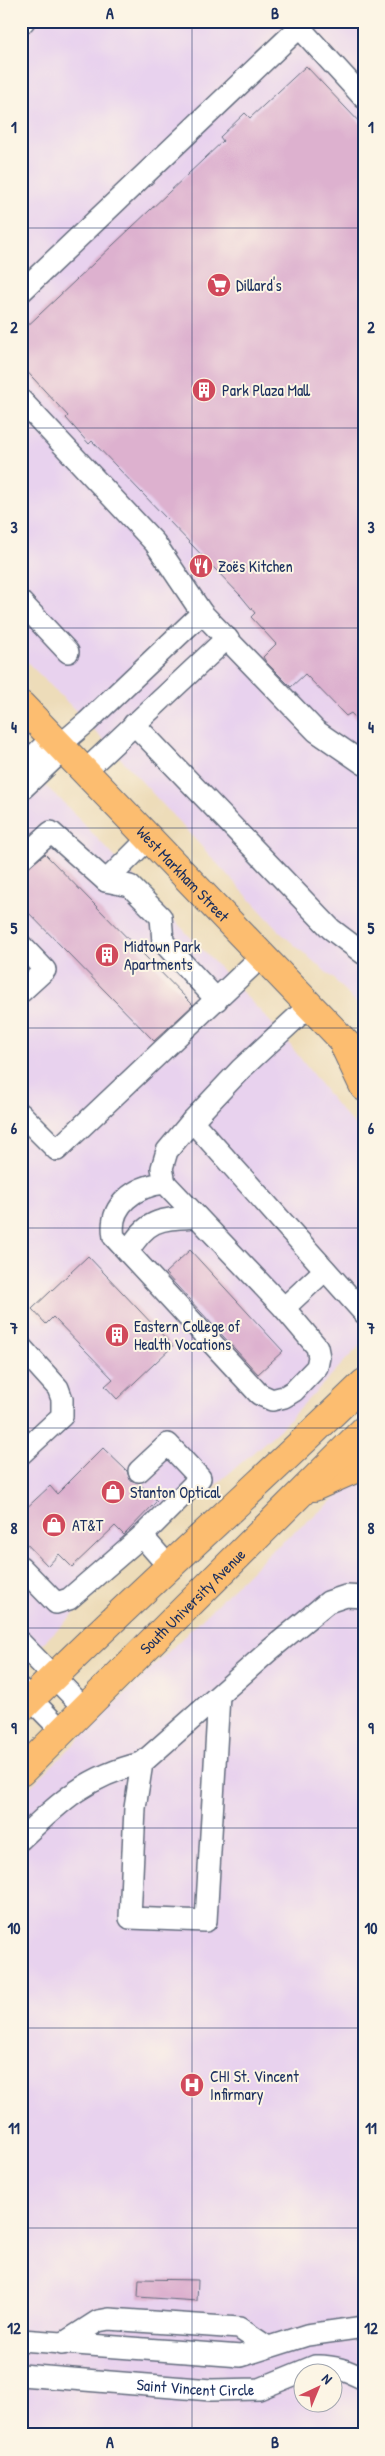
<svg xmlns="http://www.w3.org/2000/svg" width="385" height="2456" viewBox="0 0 385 2456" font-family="'Patrick Hand',sans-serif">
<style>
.built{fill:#e8d2ee;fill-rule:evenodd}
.building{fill:#ddb1cf}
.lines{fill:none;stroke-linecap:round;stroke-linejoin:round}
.minor-casing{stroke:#646c7e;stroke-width:24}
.major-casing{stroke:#646c7e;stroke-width:30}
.minor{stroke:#fff;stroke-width:21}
.major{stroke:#fcbd6f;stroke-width:28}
.grid{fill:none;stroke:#1b2f5e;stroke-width:1;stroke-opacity:0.55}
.labels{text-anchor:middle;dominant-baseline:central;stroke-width:4;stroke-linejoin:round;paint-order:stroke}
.poi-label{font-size:16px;fill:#1b2f5e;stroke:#fcf5e5;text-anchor:start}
.street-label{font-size:16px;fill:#1b2f5e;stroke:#fcf5e5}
.neatline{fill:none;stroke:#1b2f5e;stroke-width:2}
.grid-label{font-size:16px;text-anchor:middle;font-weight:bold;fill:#1b2f5e}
</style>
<rect width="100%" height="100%" fill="#fcf5e5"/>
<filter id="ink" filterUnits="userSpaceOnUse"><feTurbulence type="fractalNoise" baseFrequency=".02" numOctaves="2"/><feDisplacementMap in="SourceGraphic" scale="10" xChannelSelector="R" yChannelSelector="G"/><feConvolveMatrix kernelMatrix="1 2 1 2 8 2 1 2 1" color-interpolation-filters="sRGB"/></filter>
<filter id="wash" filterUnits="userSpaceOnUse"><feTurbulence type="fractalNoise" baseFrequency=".0096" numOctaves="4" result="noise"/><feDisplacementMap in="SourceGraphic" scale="20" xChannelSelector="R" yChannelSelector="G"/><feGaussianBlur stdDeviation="1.12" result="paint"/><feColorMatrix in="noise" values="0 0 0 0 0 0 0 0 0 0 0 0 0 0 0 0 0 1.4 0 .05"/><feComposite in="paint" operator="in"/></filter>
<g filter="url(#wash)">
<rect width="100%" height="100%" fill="#eddcb9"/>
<path class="built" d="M 21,21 L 364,21 L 364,1012 L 334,979 L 282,934 L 87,722 L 21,656 Z
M 21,764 L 61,800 L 280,1032 L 338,1107 L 364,1136 L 364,1341 L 278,1431 L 146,1545 L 21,1664 Z
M 364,1475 L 364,2435 L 21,2435 L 21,1796 L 269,1553 ZM 302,2374 L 332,2374 L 332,2404 L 302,2404 Z"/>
<g id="blocks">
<path class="building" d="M 306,66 L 364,127 L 364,727 L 351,713 L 346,716 L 305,674 L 291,687 L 266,662 L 263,657 L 276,644 L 251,617 L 255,613 L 241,596 L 92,441 L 89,444 L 66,418 L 68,416 L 21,365 L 21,332 L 223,141 L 220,137 L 245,113 L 250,118 Z
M 45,854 L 193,1005 L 154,1041 L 21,905 L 21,873 Z
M 190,1250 L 283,1351 L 258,1374 L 165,1273 Z
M 88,1256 L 173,1346 L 117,1399 L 105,1386 L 113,1379 L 53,1317 L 46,1324 L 32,1309 Z
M 103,1448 L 127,1471 L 130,1480 L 139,1483 L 157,1501 L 124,1535 L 115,1526 L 72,1567 L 59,1554 L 48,1566 L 21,1538 L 21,1513 L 50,1486 L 57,1494 Z
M 139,2279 L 198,2280 L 197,2301 L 138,2297 Z"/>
</g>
</g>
<g filter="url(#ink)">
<use href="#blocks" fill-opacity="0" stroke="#646c7e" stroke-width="1"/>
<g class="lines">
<g class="minor-casing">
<g id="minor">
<path d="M 21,24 L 24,21"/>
<path d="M 300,28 L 364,98"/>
<path d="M 21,292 L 306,21"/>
<path d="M 21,400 L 155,543 L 202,613 L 316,731 L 364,764"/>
<path d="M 21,602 L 68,652"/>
<path d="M 134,724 L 331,929 L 364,954"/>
<path d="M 59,746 L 87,722 L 202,613"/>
<path d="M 21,768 L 52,738"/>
<path d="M 85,771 L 227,638"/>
<path d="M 21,790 L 63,750"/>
<path d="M 21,859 L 51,832 L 106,881 L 130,886 L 161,917 L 163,942 L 217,1000"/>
<path d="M 106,881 L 150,837"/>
<path d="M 21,945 L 45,970 L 21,992"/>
<path d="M 21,1114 L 57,1150 L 262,956"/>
<path d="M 192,1121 L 364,1313"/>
<path d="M 165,1183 C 135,1186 108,1205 114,1237 L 259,1394 L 272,1400 L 284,1397 L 294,1391 L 317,1367 L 319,1357 L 317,1347 L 284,1308 L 165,1183 L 162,1168 L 167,1151 L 192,1121 L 241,1069 L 309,1006"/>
<path d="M 128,1252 C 147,1218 161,1219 197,1217"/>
<path d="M 284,1308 L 325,1270"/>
<path d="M 21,1347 L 58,1388 L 62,1399 L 62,1416 L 21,1454"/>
<path d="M 139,1471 L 168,1444 L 200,1478 L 142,1536"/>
<path d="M 21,1567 L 56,1603 L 69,1599 L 142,1536 L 169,1567"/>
<path d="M 21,1643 L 84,1708"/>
<path d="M 21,1689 L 62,1731"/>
<path d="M 219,1695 L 206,1921 L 130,1918 L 135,1808 L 142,1763 L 271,1649 L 328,1602 L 346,1596 L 364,1597"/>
<path d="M 21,1839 C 61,1801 87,1776 142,1763"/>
<path d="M 21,2340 L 241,2356 L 307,2335 L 364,2327"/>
<path d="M 62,2344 L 98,2321 L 109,2319 L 239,2328 L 266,2346"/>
<path id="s1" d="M 21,2375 L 211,2390 L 259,2389 L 315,2366 C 333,2365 348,2371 364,2379"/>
</g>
</g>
<g class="major-casing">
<g id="major">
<path id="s2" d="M 21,705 L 364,1062"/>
<path d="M 345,1047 L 364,1087"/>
<path d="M 314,1487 L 364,1465"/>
<path d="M 21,1709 C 133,1597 251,1493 364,1383"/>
<path id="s3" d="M 21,1772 L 364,1430"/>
</g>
</g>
<use href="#minor" class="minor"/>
<use href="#major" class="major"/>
</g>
</g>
<path class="grid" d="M 192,21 L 192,2435M 21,228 L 364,228M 21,428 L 364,428M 21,628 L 364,628M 21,828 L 364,828M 21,1028 L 364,1028M 21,1228 L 364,1228M 21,1428 L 364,1428M 21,1628 L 364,1628M 21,1828 L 364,1828M 21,2028 L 364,2028M 21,2228 L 364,2228"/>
<defs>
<g id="supermarket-disc" transform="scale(1.25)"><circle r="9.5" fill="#d1495b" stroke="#fcf5e5"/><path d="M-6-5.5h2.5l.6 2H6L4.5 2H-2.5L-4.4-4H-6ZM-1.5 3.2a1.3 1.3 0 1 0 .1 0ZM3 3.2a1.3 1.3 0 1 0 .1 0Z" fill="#fff"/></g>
<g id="building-disc" transform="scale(1.25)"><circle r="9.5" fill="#d1495b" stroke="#fcf5e5"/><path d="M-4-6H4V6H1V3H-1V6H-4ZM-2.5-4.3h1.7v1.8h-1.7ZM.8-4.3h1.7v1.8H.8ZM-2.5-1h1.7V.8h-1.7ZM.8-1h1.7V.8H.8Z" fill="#fff"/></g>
<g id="restaurant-disc" transform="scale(1.25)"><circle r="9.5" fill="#d1495b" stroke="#fcf5e5"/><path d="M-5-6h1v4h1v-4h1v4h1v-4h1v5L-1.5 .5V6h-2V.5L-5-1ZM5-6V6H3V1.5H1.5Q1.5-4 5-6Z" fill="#fff"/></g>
<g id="shop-disc" transform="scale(1.25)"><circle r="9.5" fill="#d1495b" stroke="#fcf5e5"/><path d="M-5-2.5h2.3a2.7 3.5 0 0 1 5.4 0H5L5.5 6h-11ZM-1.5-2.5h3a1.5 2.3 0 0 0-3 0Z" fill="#fff"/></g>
<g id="hospital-disc" transform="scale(1.25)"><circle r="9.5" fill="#d1495b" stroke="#fcf5e5"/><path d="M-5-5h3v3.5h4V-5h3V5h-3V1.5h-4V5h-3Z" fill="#fff"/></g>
</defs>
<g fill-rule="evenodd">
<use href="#supermarket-disc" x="219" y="285"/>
<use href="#building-disc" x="204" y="390"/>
<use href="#restaurant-disc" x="201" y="566"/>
<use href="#building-disc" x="107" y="955"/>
<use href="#building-disc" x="117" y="1335"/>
<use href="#shop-disc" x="113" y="1492"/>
<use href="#shop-disc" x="54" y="1525"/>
<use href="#hospital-disc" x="192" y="2085"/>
</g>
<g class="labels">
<g class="poi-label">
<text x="236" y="285">Dillard's</text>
<text x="222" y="390">Park Plaza Mall</text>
<text x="218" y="566">Zoës Kitchen</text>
<text x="124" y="946">Midtown Park<tspan x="124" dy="18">Apartments</tspan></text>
<text x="134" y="1326">Eastern College of<tspan x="134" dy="18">Health Vocations</tspan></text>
<text x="130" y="1492">Stanton Optical</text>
<text x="72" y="1525">AT&amp;T</text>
<text x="210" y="2076">CHI St. Vincent<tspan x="210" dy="18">Infirmary</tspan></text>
</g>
<g class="street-label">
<text stroke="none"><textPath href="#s2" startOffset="234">West Markham Street</textPath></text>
<text stroke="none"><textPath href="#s3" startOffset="242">South University Avenue</textPath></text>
<text stroke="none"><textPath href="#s1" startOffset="175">Saint Vincent Circle</textPath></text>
</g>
</g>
<rect width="385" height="2456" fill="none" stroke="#fcf5e5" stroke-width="55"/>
<g transform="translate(318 2388) rotate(44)"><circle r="24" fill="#fcf5e5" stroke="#a2a6af"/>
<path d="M0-4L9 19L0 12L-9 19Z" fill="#d1495b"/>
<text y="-8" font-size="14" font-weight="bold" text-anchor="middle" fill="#1b2f5e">N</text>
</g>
<rect x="28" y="28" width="330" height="2400" class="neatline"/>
<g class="grid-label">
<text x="110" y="19">A</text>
<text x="275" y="19">B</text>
<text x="14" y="133">1</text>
<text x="371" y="133">1</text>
<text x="14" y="333">2</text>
<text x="371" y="333">2</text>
<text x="14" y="533">3</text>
<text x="371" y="533">3</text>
<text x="14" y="733">4</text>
<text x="371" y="733">4</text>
<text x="14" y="934">5</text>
<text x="371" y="934">5</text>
<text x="14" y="1134">6</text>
<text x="371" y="1134">6</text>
<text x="14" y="1334">7</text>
<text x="371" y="1334">7</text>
<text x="14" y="1534">8</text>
<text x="371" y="1534">8</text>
<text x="14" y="1734">9</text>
<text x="371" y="1734">9</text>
<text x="14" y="1934">10</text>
<text x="371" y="1934">10</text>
<text x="14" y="2134">11</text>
<text x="371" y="2134">11</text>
<text x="14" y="2334">12</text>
<text x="371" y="2334">12</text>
<text x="110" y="2448">A</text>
<text x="275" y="2448">B</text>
</g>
</svg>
